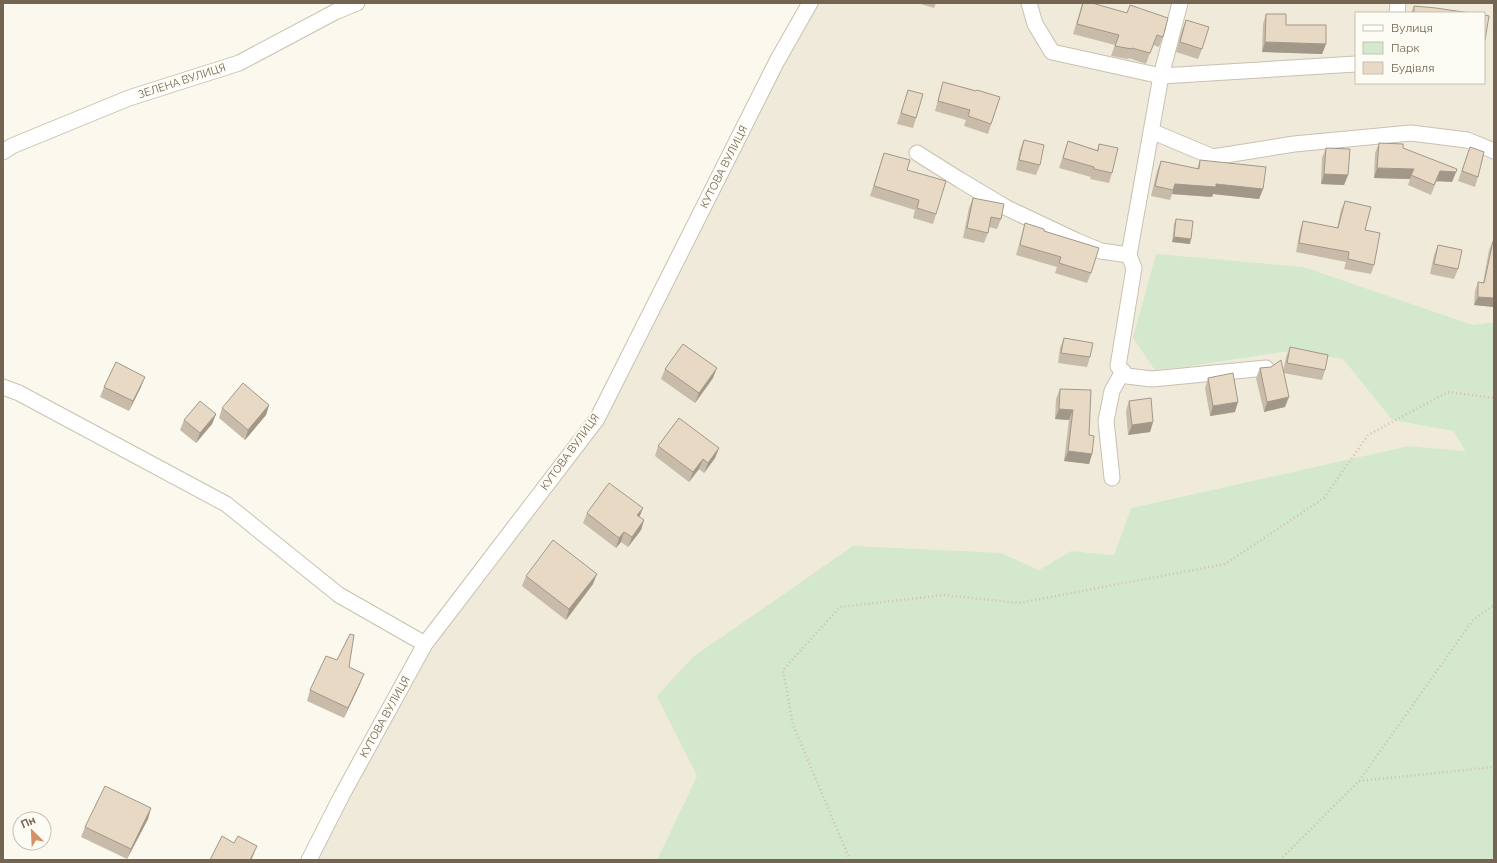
<svg xmlns="http://www.w3.org/2000/svg" width="1497" height="863" viewBox="0 0 1497 863" font-family="Raleway,sans-serif">
<style>
.residential{fill:#efeada;fill-rule:evenodd}
.green{fill:#d3e8cd}
.lines{fill:none;stroke-linecap:round;stroke-linejoin:round}
.minor-casing{stroke:#cac0b1;stroke-width:17}
.path{stroke:#d2c1ab;stroke-width:2.5;stroke-dasharray:1 3;stroke-linecap:butt}
.minor{stroke:#fff;stroke-width:15}
.wall{fill:#c8bba9}
.shaded-wall{fill:#a29889}
.building{fill:#e8d9c4;stroke:#a29889}
.labels{text-anchor:middle;dominant-baseline:central;stroke-width:4;stroke-linejoin:round;paint-order:stroke}
.street-label{font-size:11px;fill:#746553;stroke:#fdfcf4}
</style>
<rect width="100%" height="100%" fill="#fbf8ee"/>
<path class="residential" d="M 810,3 L 1494,3 L 1494,322 L 1473,325 L 1304,267 L 1191,366 L 1283,352 L 1343,359 L 1392,420 L 1453,431 L 1465,452 L 1408,446 L 1131,508 L 1114,555 L 1071,551 L 1039,570 L 1001,553 L 658,696 L 697,776 L 657,860 L 309,860 L 425,644 L 597,419 ZM 1356,13 L 1484,13 L 1484,83 L 1356,83 Z"/>
<path class="green" d="M 1156,254 L 1304,267 L 1473,325 L 1494,322 L 1494,860 L 657,860 L 697,776 L 657,696 L 693,657 L 853,546 L 1001,553 L 1039,570 L 1071,551 L 1114,555 L 1131,508 L 1408,446 L 1465,451 L 1453,431 L 1392,420 L 1343,359 L 1283,352 L 1191,366 L 1155,370 L 1133,338 Z"/>
<g class="lines">
<g class="minor-casing">
<path id="minor" d="M 1029,3 L 1035,24 L 1052,52 L 1161,76 L 1356,64
M 1397,13 L 1398,3
M 1151,131 L 1213,157 L 1294,144 L 1411,133 L 1467,140 L 1494,151
M 3,152 L 12,146 L 129,98 L 239,63 L 335,12 L 357,3
M 917,153 L 960,180 L 1007,208 L 1077,241 L 1101,251 L 1129,255 L 1161,76 L 1180,3
M 1129,255 L 1134,268 L 1118,366 L 1127,376 L 1152,379 L 1266,368
M 3,387 L 19,393 L 226,504 L 339,595 L 425,644
M 1112,478 L 1106,421 L 1112,391 L 1123,371
M 309,860 L 342,795 L 425,644 L 597,419 L 777,61 L 810,3"/>
</g>
<path class="path" d="M 1359,781 L 1494,767
M 850,860 L 793,725 L 783,670 L 840,607 L 943,595 L 1019,603 L 1225,564 L 1324,498 L 1368,435 L 1448,392 L 1494,398
M 1280,860 L 1359,781 L 1473,620 L 1494,605"/>
<use href="#minor" class="minor"/>
</g>
<path class="wall" d="M 917,3 L 936,3 L 934,8 Z
M 1082,3 L 1163,37 L 1159,47 L 1153,45 L 1146,64 L 1129,58 L 1128,59 L 1111,56 L 1115,45 L 1073,34 L 1080,11 Z
M 1414,6 L 1470,13 L 1411,13 Z
M 1266,14 L 1286,25 L 1326,44 L 1322,54 L 1262,52 L 1263,24 Z
M 1186,20 L 1202,49 L 1198,59 L 1176,52 L 1182,30 Z
M 943,82 L 1000,97 L 988,134 L 964,126 L 966,120 L 935,111 L 940,92 Z
M 908,90 L 916,118 L 913,128 L 897,124 Z
M 1024,140 L 1040,165 L 1036,175 L 1016,170 L 1020,150 Z
M 1068,141 L 1097,150 L 1099,144 L 1112,173 L 1109,183 L 1090,179 L 1091,177 L 1059,168 Z
M 1379,143 L 1403,148 L 1456,172 L 1452,182 L 1436,181 L 1431,195 L 1408,185 L 1410,179 L 1374,178 L 1375,153 Z
M 1470,147 L 1478,177 L 1475,187 L 1458,181 Z
M 1326,148 L 1348,175 L 1344,185 L 1321,184 L 1322,158 Z
M 884,153 L 907,170 L 936,214 L 933,224 L 913,218 L 915,210 L 870,196 Z
M 1200,160 L 1263,189 L 1259,199 L 1213,194 L 1212,197 L 1172,194 L 1170,200 L 1151,196 L 1157,171 L 1161,161 L 1197,169 Z
M 973,198 L 1001,219 L 997,229 L 989,227 L 988,233 L 984,243 L 963,238 L 969,208 Z
M 1345,201 L 1365,230 L 1374,265 L 1371,274 L 1344,269 L 1346,262 L 1296,252 L 1300,230 L 1303,221 L 1337,228 L 1341,210 Z
M 1176,219 L 1190,244 L 1172,242 L 1174,224 Z
M 1025,223 L 1044,231 L 1091,273 L 1087,283 L 1055,273 L 1057,267 L 1016,255 L 1022,234 Z
M 1493,241 L 1494,241 L 1494,307 L 1474,305 L 1475,291 L 1478,282 L 1483,283 L 1489,250 Z
M 1438,245 L 1458,269 L 1454,279 L 1430,274 L 1434,255 Z
M 1064,338 L 1090,357 L 1087,367 L 1058,363 L 1060,348 Z
M 1290,347 L 1325,370 L 1322,380 L 1283,373 L 1285,407 L 1264,412 L 1256,378 L 1260,368 L 1283,372 L 1286,357 Z
M 665,369 L 713,378 L 695,403 L 661,379 Z
M 1208,378 L 1235,412 L 1210,416 L 1205,388 Z
M 104,387 L 141,387 L 129,411 L 100,397 Z
M 1060,389 L 1089,435 L 1092,454 L 1089,464 L 1064,461 L 1069,420 L 1055,419 L 1056,399 Z
M 1129,401 L 1153,422 L 1150,432 L 1128,435 L 1126,411 Z
M 269,405 L 266,415 L 245,440 L 219,418 L 222,408 Z
M 216,414 L 212,424 L 196,443 L 180,430 L 184,420 Z
M 658,446 L 719,448 L 715,458 L 704,473 L 699,469 L 689,482 L 655,456 Z
M 587,513 L 639,517 L 644,520 L 641,530 L 628,547 L 621,542 L 616,548 L 583,523 Z
M 526,576 L 593,584 L 566,620 L 522,586 Z
M 337,660 L 349,667 L 360,684 L 344,718 L 307,701 L 310,690 Z
M 151,808 L 148,819 L 127,859 L 81,837 L 85,827 Z"/>
<path class="shaded-wall" d="M 1265,42 L 1326,44 L 1322,54 L 1262,52 Z
M 1377,168 L 1414,169 L 1410,179 L 1374,178 Z
M 1440,171 L 1456,172 L 1452,182 L 1436,181 L 1431,195 Z
M 1324,174 L 1348,175 L 1344,185 L 1321,184 Z
M 1175,184 L 1216,184 L 1263,189 L 1259,199 L 1213,194 L 1212,197 L 1172,194 Z
M 1174,237 L 1191,239 L 1190,244 L 1172,242 Z
M 1478,297 L 1494,298 L 1494,307 L 1474,305 Z
M 717,368 L 713,378 L 695,403 L 699,393 Z
M 145,377 L 141,387 L 129,411 L 133,401 Z
M 1289,397 L 1285,407 L 1264,412 L 1267,402 Z
M 1238,402 L 1235,412 L 1210,416 L 1213,406 Z
M 269,405 L 266,415 L 245,440 L 248,430 Z
M 1059,409 L 1073,410 L 1069,420 L 1055,419 Z
M 216,414 L 212,424 L 196,443 L 200,433 Z
M 1153,422 L 1150,432 L 1128,435 L 1132,425 Z
M 719,448 L 715,458 L 704,473 L 708,463 Z
M 1068,451 L 1092,454 L 1089,464 L 1064,461 Z
M 703,459 L 699,469 L 689,482 L 693,472 Z
M 643,508 L 639,518 L 637,515 Z
M 644,520 L 641,530 L 628,547 L 632,537 Z
M 624,532 L 621,542 L 616,548 L 619,538 Z
M 597,574 L 593,584 L 566,620 L 569,609 Z
M 364,674 L 360,684 L 344,718 L 348,708 Z
M 151,808 L 148,819 L 127,859 L 131,849 Z
M 257,846 L 253,856 L 251,860 L 250,860 Z"/>
<path class="building" d="M 1083,3 L 1092,3 L 1127,13 L 1130,5 L 1168,18 L 1163,37 L 1157,35 L 1150,53 L 1132,48 L 1132,49 L 1115,46 L 1119,35 L 1077,24 Z
M 1414,6 L 1436,8 L 1470,13 L 1414,13 Z
M 1266,14 L 1286,14 L 1286,25 L 1326,25 L 1326,44 L 1265,42 Z
M 1484,15 L 1489,16 L 1485,40 L 1484,40 Z
M 1186,20 L 1209,27 L 1202,49 L 1180,42 Z
M 943,82 L 976,91 L 977,90 L 1000,97 L 991,124 L 968,116 L 970,110 L 938,101 Z
M 908,90 L 923,94 L 916,118 L 901,113 Z
M 1024,140 L 1044,145 L 1040,165 L 1019,160 Z
M 1068,141 L 1098,151 L 1099,144 L 1118,148 L 1112,173 L 1094,169 L 1094,167 L 1063,158 Z
M 1379,143 L 1403,144 L 1403,148 L 1457,169 L 1456,172 L 1440,171 L 1434,185 L 1411,175 L 1414,169 L 1377,168 Z
M 1470,147 L 1484,152 L 1478,177 L 1462,171 Z
M 1326,148 L 1350,149 L 1348,175 L 1324,174 Z
M 884,153 L 910,160 L 907,170 L 946,181 L 936,214 L 917,208 L 919,200 L 874,186 Z
M 1200,160 L 1266,167 L 1263,189 L 1216,184 L 1216,187 L 1175,184 L 1173,190 L 1155,186 L 1161,161 L 1199,169 Z
M 973,198 L 1004,204 L 1001,219 L 991,217 L 988,233 L 967,228 Z
M 1345,201 L 1371,207 L 1365,230 L 1380,233 L 1374,265 L 1348,259 L 1349,252 L 1299,243 L 1303,221 L 1338,228 Z
M 1176,219 L 1193,221 L 1191,239 L 1174,237 Z
M 1025,223 L 1044,229 L 1044,231 L 1099,248 L 1091,273 L 1059,263 L 1061,257 L 1020,245 Z
M 1493,241 L 1494,241 L 1494,298 L 1478,297 L 1478,282 L 1484,283 Z
M 1438,245 L 1462,250 L 1458,269 L 1434,264 Z
M 1064,338 L 1093,343 L 1090,357 L 1061,353 Z
M 683,344 L 717,368 L 699,393 L 665,369 Z
M 1290,347 L 1328,355 L 1325,370 L 1287,363 Z
M 1281,360 L 1289,397 L 1267,402 L 1260,368 L 1271,367 Z
M 116,362 L 145,377 L 133,401 L 104,387 Z
M 1233,373 L 1238,402 L 1213,406 L 1208,378 Z
M 243,383 L 269,405 L 248,430 L 222,408 Z
M 1060,389 L 1091,390 L 1089,435 L 1094,436 L 1092,454 L 1068,451 L 1073,410 L 1059,409 Z
M 1151,398 L 1153,422 L 1132,425 L 1129,401 Z
M 200,401 L 216,414 L 200,433 L 184,420 Z
M 679,418 L 719,448 L 708,463 L 703,459 L 693,472 L 658,446 Z
M 609,483 L 643,508 L 637,515 L 644,520 L 632,537 L 624,532 L 619,538 L 587,513 Z
M 553,540 L 597,574 L 569,609 L 526,576 Z
M 350,634 L 354,635 L 349,667 L 364,674 L 348,708 L 310,690 L 326,656 L 337,660 Z
M 105,786 L 151,808 L 131,849 L 85,827 Z
M 222,836 L 234,843 L 238,836 L 257,846 L 250,860 L 210,860 Z"/>
<g class="labels">
<g class="street-label">
<text transform="translate(182 81) rotate(-18)">ЗЕЛЕНА ВУЛИЦЯ</text>
<text transform="translate(724 167) rotate(-63)">КУТОВА ВУЛИЦЯ</text>
<text transform="translate(570 452) rotate(-54)">КУТОВА ВУЛИЦЯ</text>
<text transform="translate(385 717) rotate(-61)">КУТОВА ВУЛИЦЯ</text>
</g>
</g>
<rect width="1497" height="863" fill="none" stroke="#746553" stroke-width="8"/>
<rect x="1355" y="12" width="130" height="72" fill="#fdfcf4" stroke="#c6c0b4"/>
<rect x="1363" y="25" width="20" height="6" fill="#ffffff" stroke="#c6c0b4"/>
<text x="1391" y="32" font-size="12" fill="#746553">Вулиця</text>
<rect x="1363" y="42" width="20" height="12" fill="#d3e8cd" stroke="#c6c0b4"/>
<text x="1391" y="52" font-size="12" fill="#746553">Парк</text>
<rect x="1363" y="62" width="20" height="12" fill="#e8d9c4" stroke="#c6c0b4"/>
<text x="1391" y="72" font-size="12" fill="#746553">Будівля</text>
<g transform="translate(32 831) rotate(336)"><circle r="19" fill="#fdfcf4" stroke="#c6c0b4"/>
<path d="M0-3L7 15L0 10L-7 15Z" fill="#d49164"/>
<text y="-6" font-size="11" font-weight="bold" text-anchor="middle" fill="#746553">Пн</text>
</g>
</svg>
